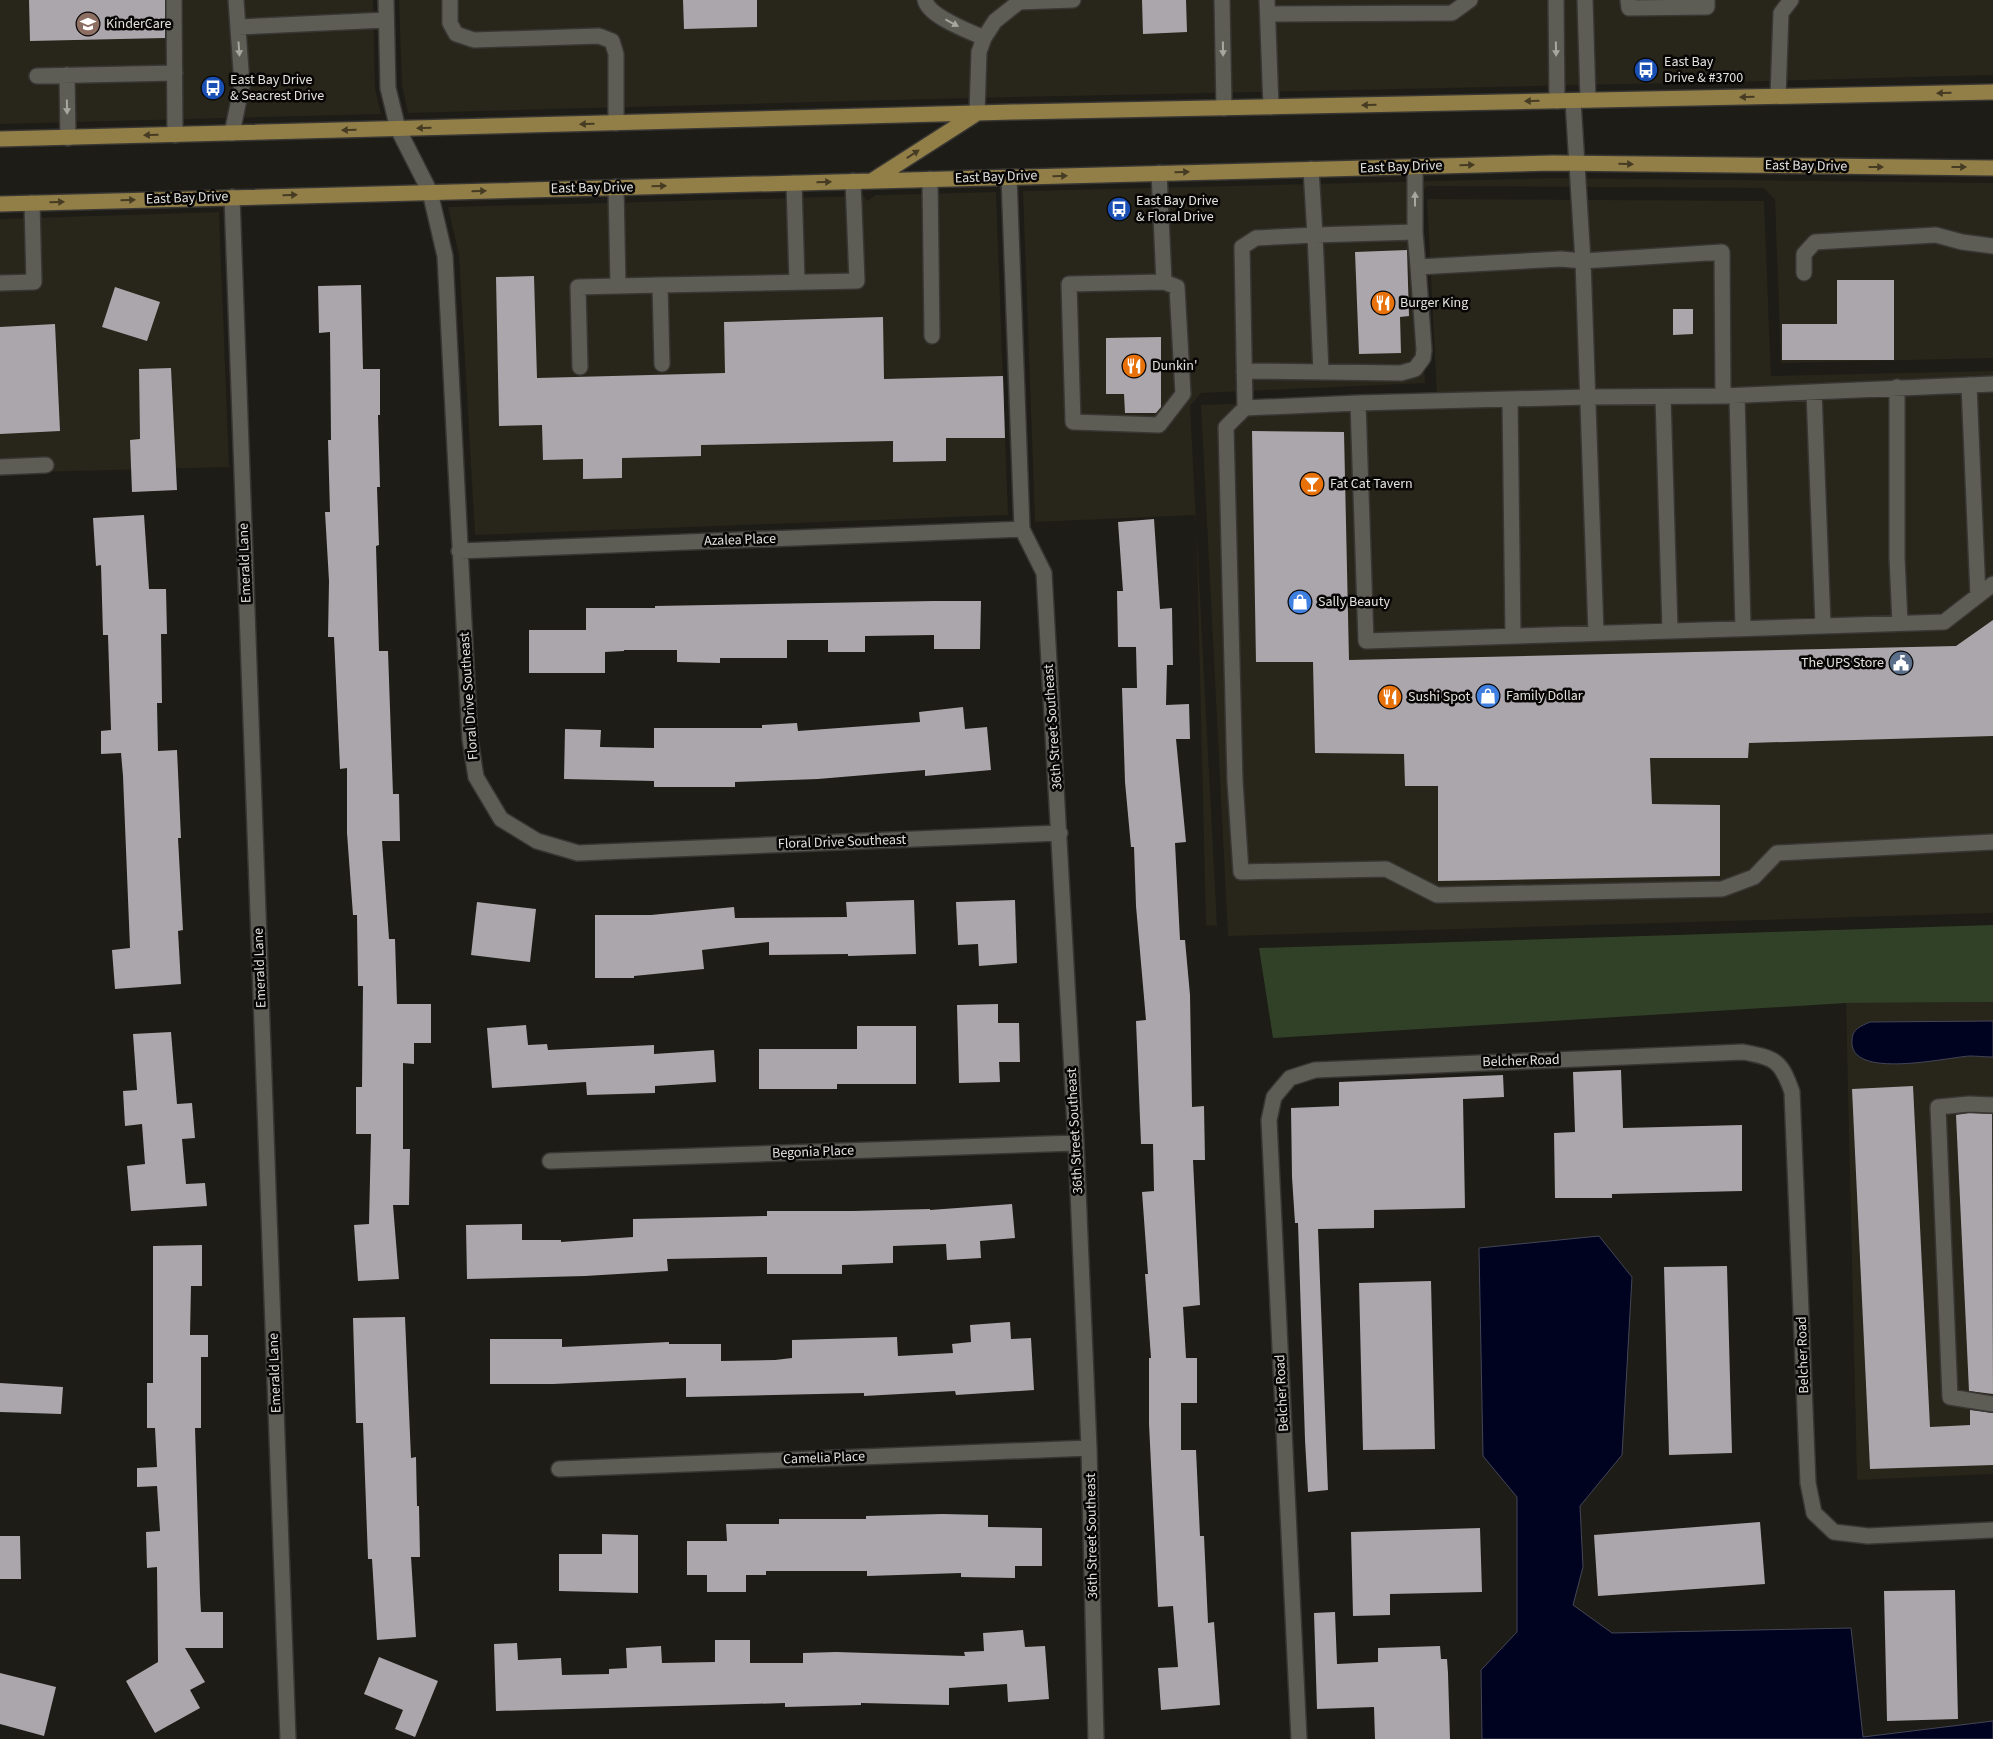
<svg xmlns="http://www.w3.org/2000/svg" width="1993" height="1739" viewBox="0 0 1993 1739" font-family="'Source Sans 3',sans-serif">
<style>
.built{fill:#28251a}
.green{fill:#314127}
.water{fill:#00031f;stroke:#444658}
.building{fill:#aba6ac}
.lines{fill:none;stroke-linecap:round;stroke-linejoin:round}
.minor-casing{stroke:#383633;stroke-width:18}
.major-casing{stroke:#383633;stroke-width:18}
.minor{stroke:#5d5c55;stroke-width:15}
.major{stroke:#927e47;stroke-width:15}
.oneway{fill:#a7a6a0}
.oneway2{fill:#463c23}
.labels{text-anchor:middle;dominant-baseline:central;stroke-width:5;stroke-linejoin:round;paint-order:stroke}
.poi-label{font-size:14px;fill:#e3e2de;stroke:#070605;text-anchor:start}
.street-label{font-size:14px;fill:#e3e2de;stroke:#070605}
</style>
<rect width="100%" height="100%" fill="#1d1c16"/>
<path class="built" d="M 0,0 L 373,0 L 375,88 L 381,114 L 0,124 Z
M 399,0 L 1993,0 L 1993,75 L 1773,81 L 973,98 L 408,113 L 402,86 Z
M 1553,178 L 1993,183 L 1993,358 L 1781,363 L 1775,200 L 1764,188 L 1427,186 L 1416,200 L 1425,383 L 1201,393 L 1190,406 L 1217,926 L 1206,925 L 1196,515 L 1035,522 L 1023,191 Z
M 996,192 L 1008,515 L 475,535 L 459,255 L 448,207 L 864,196 L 867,201 L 876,195 Z
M 1427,199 L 1764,201 L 1771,376 L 1993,371 L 1993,913 L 1228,936 L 1201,405 L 1437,396 Z
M 219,212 L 229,467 L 0,473 L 0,219 Z
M 1993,1002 L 1993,1021 L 1870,1022 L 1874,1063 L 1902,1064 L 1970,1056 L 1993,1057 L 1993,1474 L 1857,1480 L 1846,1003 Z"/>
<path class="green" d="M 1993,925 L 1993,1002 L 1846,1003 L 1273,1038 L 1259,948 Z"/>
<path class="water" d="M 1993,1021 L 1993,1057 C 1985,1057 1977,1056 1970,1056 C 1948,1057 1848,1081 1852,1040 C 1852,1029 1861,1026 1870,1022 Z
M 1599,1236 L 1632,1277 L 1622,1455 L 1580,1506 L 1583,1567 L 1573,1605 L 1612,1633 L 1851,1628 L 1863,1737 L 1993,1721 L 1993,1739 L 1482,1739 L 1481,1670 L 1517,1632 L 1517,1497 L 1483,1456 L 1479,1248 Z"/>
<path class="building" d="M 29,0 L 165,0 L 165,38 L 30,41 Z
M 683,0 L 757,0 L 757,27 L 684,29 Z
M 1142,0 L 1186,0 L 1187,32 L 1143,34 Z
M 1407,250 L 1409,316 L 1400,317 L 1401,353 L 1359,354 L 1355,252 Z
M 534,276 L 537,378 L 725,373 L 724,322 L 883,317 L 884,379 L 1003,376 L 1005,438 L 946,438 L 946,461 L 893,462 L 893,441 L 701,445 L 701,456 L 622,458 L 622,478 L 583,479 L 583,459 L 543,460 L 542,425 L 499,426 L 496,277 Z
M 1837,280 L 1894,280 L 1894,360 L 1782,360 L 1782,324 L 1837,324 Z
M 361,285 L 363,369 L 380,369 L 380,415 L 378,415 L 380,487 L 377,487 L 379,545 L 376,546 L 379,651 L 388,651 L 393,794 L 399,794 L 400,841 L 382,841 L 389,939 L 395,939 L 397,1004 L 431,1004 L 431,1043 L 414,1043 L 414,1064 L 403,1063 L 403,1149 L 410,1149 L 409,1205 L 393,1205 L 399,1279 L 358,1281 L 354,1225 L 369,1224 L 371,1134 L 356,1134 L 356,1087 L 362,1087 L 363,986 L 358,986 L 357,915 L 353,915 L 347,833 L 347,768 L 340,769 L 334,637 L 328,637 L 329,581 L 325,512 L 330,512 L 328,440 L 331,440 L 330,332 L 319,333 L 318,286 Z
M 115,287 L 160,302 L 147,341 L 102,327 Z
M 1673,309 L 1693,309 L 1693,334 L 1673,335 Z
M 55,324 L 60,431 L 0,434 L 0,327 Z
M 1161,337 L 1161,407 L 1156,413 L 1125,413 L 1124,394 L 1106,394 L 1106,338 Z
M 171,368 L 177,490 L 132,492 L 130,440 L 140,439 L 139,369 Z
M 1252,431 L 1344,432 L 1349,660 L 1956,646 L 1993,620 L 1993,736 L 1749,743 L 1748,758 L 1650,758 L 1652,804 L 1720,805 L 1720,876 L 1438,881 L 1438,786 L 1405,786 L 1404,754 L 1315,753 L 1313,662 L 1256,662 Z
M 144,515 L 149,589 L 166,589 L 167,634 L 161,634 L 162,703 L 157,703 L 158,751 L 177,750 L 181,838 L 178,838 L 183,930 L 178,931 L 181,984 L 115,989 L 112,950 L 130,948 L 123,776 L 121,753 L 101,754 L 101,731 L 111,730 L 108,635 L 103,635 L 101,565 L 96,566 L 93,518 Z
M 1154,519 L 1160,609 L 1172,608 L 1173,665 L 1167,665 L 1166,705 L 1189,704 L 1190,739 L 1176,739 L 1186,842 L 1175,843 L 1180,940 L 1185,940 L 1190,995 L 1192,1107 L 1204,1106 L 1205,1160 L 1193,1160 L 1200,1305 L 1183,1307 L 1186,1358 L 1197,1358 L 1197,1403 L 1181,1403 L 1181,1450 L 1196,1450 L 1200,1536 L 1204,1536 L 1208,1623 L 1214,1622 L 1220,1705 L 1161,1710 L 1158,1668 L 1178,1667 L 1173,1606 L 1158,1607 L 1149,1424 L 1149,1358 L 1151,1358 L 1145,1274 L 1148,1274 L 1142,1192 L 1154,1191 L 1153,1144 L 1141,1144 L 1136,1021 L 1146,1020 L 1136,906 L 1134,847 L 1131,847 L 1125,782 L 1122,688 L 1137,688 L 1136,647 L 1118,647 L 1117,591 L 1123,591 L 1118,522 Z
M 934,601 L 981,601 L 980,649 L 934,649 L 934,635 L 865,636 L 865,652 L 828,652 L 828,640 L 787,640 L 787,658 L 720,658 L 720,663 L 677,662 L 677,650 L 624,650 L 624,651 L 605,652 L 605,673 L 529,673 L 529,630 L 586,630 L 586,608 L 655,608 L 655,606 Z
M 963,707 L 965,729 L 987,727 L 991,770 L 925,776 L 925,770 L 818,779 L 735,782 L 735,787 L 654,787 L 654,781 L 564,779 L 565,729 L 601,730 L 600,747 L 654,748 L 654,728 L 762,728 L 762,725 L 797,723 L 798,731 L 920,722 L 919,712 Z
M 914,900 L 916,954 L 848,956 L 848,954 L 769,955 L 769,942 L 702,950 L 704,969 L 634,976 L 634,978 L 595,978 L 595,915 L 651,915 L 734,907 L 735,918 L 847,917 L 846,902 Z
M 1015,900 L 1017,963 L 979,966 L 978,944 L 958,945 L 956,902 Z
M 477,902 L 536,909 L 530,962 L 471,955 Z
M 998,1004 L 998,1023 L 1019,1023 L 1020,1062 L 999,1062 L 1000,1082 L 959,1083 L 957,1005 Z
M 526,1025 L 528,1045 L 547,1044 L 548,1050 L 654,1045 L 654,1054 L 714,1050 L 716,1082 L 655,1086 L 655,1093 L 587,1095 L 586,1082 L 492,1088 L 487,1028 Z
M 857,1026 L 916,1026 L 916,1084 L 837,1084 L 837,1089 L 759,1089 L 759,1049 L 857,1049 Z
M 171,1032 L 177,1104 L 192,1103 L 195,1138 L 182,1139 L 186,1184 L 205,1183 L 207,1206 L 131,1211 L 127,1166 L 145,1164 L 142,1124 L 125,1126 L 123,1091 L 137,1090 L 133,1034 Z
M 1621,1070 L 1623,1128 L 1742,1125 L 1742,1191 L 1612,1194 L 1612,1198 L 1555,1198 L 1554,1133 L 1575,1132 L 1573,1072 Z
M 1503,1075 L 1504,1097 L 1463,1099 L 1465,1208 L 1374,1210 L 1374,1228 L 1318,1229 L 1328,1490 L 1308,1492 L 1305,1440 L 1298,1223 L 1295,1223 L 1292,1177 L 1291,1108 L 1339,1106 L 1339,1082 Z
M 1913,1086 L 1930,1427 L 1970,1425 L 1970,1410 L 1993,1413 L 1993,1465 L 1870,1469 L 1852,1089 Z
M 1969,1113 L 1992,1114 L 1993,1394 L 1969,1391 L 1956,1115 Z
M 1012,1204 L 1015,1238 L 980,1241 L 981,1258 L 947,1260 L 946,1244 L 893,1246 L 893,1263 L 842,1265 L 842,1274 L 767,1274 L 767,1257 L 667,1259 L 668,1271 L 585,1276 L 467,1279 L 466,1225 L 522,1224 L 522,1240 L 561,1240 L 561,1242 L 633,1237 L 633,1219 L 767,1216 L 767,1211 L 853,1211 L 930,1209 L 930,1210 Z
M 202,1245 L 202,1286 L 191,1286 L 190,1335 L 208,1335 L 208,1357 L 201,1357 L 201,1428 L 195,1428 L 200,1594 L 201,1612 L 223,1612 L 223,1648 L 185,1648 L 205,1682 L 190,1690 L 200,1708 L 155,1733 L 126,1681 L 158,1662 L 157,1567 L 147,1568 L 146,1532 L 160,1531 L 157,1486 L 137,1487 L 137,1468 L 157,1467 L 155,1428 L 147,1428 L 147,1383 L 153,1383 L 153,1246 Z
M 1727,1266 L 1732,1453 L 1669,1455 L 1664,1267 Z
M 1431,1281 L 1435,1449 L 1363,1450 L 1359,1283 Z
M 405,1317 L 411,1458 L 416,1457 L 417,1506 L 419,1506 L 420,1557 L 411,1557 L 416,1637 L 377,1640 L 372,1559 L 368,1559 L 363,1423 L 356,1423 L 353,1318 Z
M 1010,1322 L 1011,1339 L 1031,1338 L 1034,1390 L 956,1395 L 955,1391 L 864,1396 L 864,1393 L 686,1397 L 686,1378 L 553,1384 L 490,1384 L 490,1339 L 562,1339 L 562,1347 L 669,1342 L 669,1344 L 721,1344 L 721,1361 L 775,1360 L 792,1358 L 792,1340 L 897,1337 L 898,1356 L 953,1353 L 952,1344 L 971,1342 L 970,1325 Z
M 0,1383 L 63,1387 L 61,1414 L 0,1412 Z
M 942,1514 L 988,1515 L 988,1527 L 1042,1528 L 1042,1566 L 1015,1566 L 1015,1578 L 961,1577 L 961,1573 L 867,1576 L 867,1571 L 766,1571 L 766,1575 L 746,1575 L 746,1592 L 707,1592 L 707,1575 L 687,1575 L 687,1541 L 727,1541 L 726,1524 L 779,1524 L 779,1519 L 866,1519 L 866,1516 Z
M 1760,1522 L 1765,1584 L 1598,1596 L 1594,1535 Z
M 1480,1528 L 1482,1592 L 1390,1594 L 1390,1615 L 1353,1616 L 1351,1532 Z
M 602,1534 L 638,1535 L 638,1593 L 559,1591 L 559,1554 L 602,1554 Z
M 0,1536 L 20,1536 L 21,1579 L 0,1579 Z
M 1955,1590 L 1958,1719 L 1887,1721 L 1884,1591 Z
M 1335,1612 L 1337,1664 L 1378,1662 L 1378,1648 L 1440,1646 L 1441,1659 L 1447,1659 L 1448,1673 L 1450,1739 L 1375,1739 L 1374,1707 L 1317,1709 L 1314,1613 Z
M 1023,1630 L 1025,1647 L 1045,1646 L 1049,1699 L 1008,1702 L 1007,1684 L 949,1688 L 949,1705 L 861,1703 L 861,1705 L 785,1707 L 785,1703 L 496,1711 L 494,1644 L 517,1643 L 518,1660 L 561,1658 L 562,1675 L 609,1674 L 609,1669 L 627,1668 L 626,1648 L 661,1646 L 662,1663 L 715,1662 L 715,1640 L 750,1640 L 750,1663 L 803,1663 L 803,1653 L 836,1652 L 965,1656 L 964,1652 L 984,1651 L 983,1633 Z
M 379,1657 L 438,1681 L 415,1737 L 395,1729 L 403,1710 L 364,1694 Z
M 0,1673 L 56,1687 L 44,1736 L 0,1724 Z"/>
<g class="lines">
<g class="minor-casing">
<path id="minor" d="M 174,0 L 175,135
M 386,0 L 388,88 L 398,129 L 430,192 L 445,256 L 470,739 L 476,777 L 501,819 L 537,841 L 578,853 L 1060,833
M 450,0 L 450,23 L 456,34 L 474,40 L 599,36 L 612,41 L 616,54 L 616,123
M 925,0 C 929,17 969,31 984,38
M 1222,0 L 1224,108
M 1267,0 L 1271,107
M 1556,0 L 1557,101
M 1585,0 L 1588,100
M 1628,0 L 1629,8 L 1707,7 L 1707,0
M 1268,14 L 1452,13 L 1470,0
M 238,27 L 386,20
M 67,75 L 68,138
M 37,76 L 175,73
M 1778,96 L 1781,13 L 1791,0
M 977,113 L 979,52 L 984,38 L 995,21 L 1019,2 L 1073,0
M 232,133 L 242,85 L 236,0
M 1415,166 L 1415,232 L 1418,267 L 1561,259 L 1583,261 L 1596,633
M 1311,169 L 1315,235 L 1415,232
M 1159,173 L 1164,282 L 1069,284 L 1073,422 L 1159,425 L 1183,394 L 1177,287 L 1164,282
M 1009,177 L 1022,529 L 1044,573 L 1076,1143 L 1089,1448 L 1096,1739
M 930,179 L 932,336
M 794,183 L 797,282
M 232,197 L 288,1739
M 1804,273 L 1804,254 L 1815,242 L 1936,235 L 1962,242 L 1993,246
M 0,283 L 34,282 L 32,203
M 660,285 L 857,281 L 853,181
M 618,286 L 660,285 L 662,364
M 580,367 L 578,287 L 618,286 L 616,187
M 1244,371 L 1401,373 L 1415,369 L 1423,358 L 1424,350 L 1418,267
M 1969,385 L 1978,596
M 1897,387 L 1897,558 L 1900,623
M 1814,392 L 1823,625
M 1723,396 L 1993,384
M 1737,396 L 1743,628
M 1663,397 L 1670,630
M 1510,399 L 1513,636
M 1358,403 L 1588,397 L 1723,396 L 1722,252 L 1583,261 L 1573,101
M 1245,408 L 1242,247 L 1256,238 L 1315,235 L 1321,372
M 0,467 L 46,465
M 459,551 L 1022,529
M 1993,584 L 1944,622 L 1366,641 L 1358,403 L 1245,408 L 1226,427 L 1235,781 L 1241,872 L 1386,869 L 1437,895 L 1722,889 L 1754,877 L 1777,853 L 1993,842
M 1993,1105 L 1969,1104 L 1938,1107 L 1950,1397 L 1993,1404
M 550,1161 L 1076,1143
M 559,1469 L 1089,1448
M 1299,1739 L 1269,1120 L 1274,1097 L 1290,1078 L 1315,1070 L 1743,1052 C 1775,1058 1781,1060 1792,1092 L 1808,1483 L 1814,1513 L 1834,1532 L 1868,1536 L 1993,1530"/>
</g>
<g class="major-casing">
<path id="major" d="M 0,139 L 1013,112 L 1993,92
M 873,180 L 976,114
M 0,204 L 1553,163 L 1993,168"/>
</g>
<use href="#minor" class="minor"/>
<use href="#major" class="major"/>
</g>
<defs><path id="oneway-solid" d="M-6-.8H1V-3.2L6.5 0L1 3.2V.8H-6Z" transform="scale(1.25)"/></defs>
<g class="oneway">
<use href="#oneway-solid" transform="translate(952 23) rotate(28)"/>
<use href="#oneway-solid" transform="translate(239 49) rotate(86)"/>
<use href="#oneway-solid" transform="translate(1223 49) rotate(89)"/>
<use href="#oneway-solid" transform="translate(1556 49) rotate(89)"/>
<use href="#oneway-solid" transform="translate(67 107) rotate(89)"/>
<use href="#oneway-solid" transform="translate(1415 199) rotate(-90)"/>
</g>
<g class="oneway2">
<use href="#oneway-solid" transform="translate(1944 93) rotate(179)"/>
<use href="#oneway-solid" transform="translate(1747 97) rotate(179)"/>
<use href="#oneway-solid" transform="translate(1532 101) rotate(179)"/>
<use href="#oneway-solid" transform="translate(1369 105) rotate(179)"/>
<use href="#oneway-solid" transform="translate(587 124) rotate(178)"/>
<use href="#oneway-solid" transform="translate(424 128) rotate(178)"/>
<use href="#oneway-solid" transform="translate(349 130) rotate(178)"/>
<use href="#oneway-solid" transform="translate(151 135) rotate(178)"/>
<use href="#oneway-solid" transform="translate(913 154) rotate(-33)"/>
<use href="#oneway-solid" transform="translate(1626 164) rotate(1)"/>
<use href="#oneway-solid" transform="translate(1467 165) rotate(-1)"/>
<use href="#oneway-solid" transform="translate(1876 167)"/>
<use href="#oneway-solid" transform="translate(1959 167)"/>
<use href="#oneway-solid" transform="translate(1182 172) rotate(-2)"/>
<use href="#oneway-solid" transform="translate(1060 176) rotate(-1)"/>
<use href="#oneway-solid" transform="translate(824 182) rotate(-2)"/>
<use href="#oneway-solid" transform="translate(659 186) rotate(-2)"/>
<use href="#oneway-solid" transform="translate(479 191) rotate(-1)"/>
<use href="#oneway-solid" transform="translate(290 195) rotate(-1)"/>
<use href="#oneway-solid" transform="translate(128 200) rotate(-2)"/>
<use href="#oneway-solid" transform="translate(57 202) rotate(-2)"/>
</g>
<defs>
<g id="school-disc" transform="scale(1.25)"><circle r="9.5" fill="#8d6e63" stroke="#070605"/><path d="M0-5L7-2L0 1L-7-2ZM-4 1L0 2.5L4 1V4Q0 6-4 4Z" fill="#fff"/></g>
<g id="bus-disc" transform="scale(1.25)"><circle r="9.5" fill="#1a4fb4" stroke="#070605"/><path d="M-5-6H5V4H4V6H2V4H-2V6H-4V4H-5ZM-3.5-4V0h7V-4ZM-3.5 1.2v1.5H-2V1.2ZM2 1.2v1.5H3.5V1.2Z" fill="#fff"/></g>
<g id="restaurant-disc" transform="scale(1.25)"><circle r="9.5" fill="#e8710a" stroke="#070605"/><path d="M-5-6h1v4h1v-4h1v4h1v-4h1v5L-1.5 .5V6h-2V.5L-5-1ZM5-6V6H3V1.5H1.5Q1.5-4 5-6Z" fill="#fff"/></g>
<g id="bar-disc" transform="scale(1.25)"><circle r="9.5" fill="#e8710a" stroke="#070605"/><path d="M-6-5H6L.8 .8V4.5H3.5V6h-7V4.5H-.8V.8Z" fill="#fff"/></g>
<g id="shop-disc" transform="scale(1.25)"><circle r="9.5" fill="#3f7fe0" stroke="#070605"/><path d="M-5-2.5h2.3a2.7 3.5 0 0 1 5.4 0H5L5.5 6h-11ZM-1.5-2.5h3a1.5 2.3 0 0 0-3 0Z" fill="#fff"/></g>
<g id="civic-disc" transform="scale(1.25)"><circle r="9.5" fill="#5c6f8a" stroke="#070605"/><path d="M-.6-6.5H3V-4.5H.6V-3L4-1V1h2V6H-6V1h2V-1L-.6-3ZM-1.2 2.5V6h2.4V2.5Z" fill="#fff"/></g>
</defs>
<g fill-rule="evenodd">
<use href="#school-disc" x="88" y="24"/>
<use href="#bus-disc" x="1646" y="70"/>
<use href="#bus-disc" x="213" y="88"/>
<use href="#bus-disc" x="1119" y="209"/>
<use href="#restaurant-disc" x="1383" y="303"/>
<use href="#restaurant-disc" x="1134" y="366"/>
<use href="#bar-disc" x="1312" y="484"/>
<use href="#shop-disc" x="1300" y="602"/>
<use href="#civic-disc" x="1901" y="663"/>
<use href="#shop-disc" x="1488" y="696"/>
<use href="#restaurant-disc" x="1390" y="697"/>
</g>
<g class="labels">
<g class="poi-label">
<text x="106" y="24">KinderCare</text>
<text x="1664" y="62">East Bay<tspan x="1664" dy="16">Drive &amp; #3700</tspan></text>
<text x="230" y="80">East Bay Drive<tspan x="230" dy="16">&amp; Seacrest Drive</tspan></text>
<text x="1136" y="201">East Bay Drive<tspan x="1136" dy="16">&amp; Floral Drive</tspan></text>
<text x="1400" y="303">Burger King</text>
<text x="1152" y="366">Dunkin'</text>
<text x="1330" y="484">Fat Cat Tavern</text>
<text x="1318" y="602">Sally Beauty</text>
<text x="1884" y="663" text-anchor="end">The UPS Store</text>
<text x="1506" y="696">Family Dollar</text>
<text x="1408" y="697">Sushi Spot</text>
</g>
<g class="street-label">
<text transform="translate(1806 166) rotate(1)">East Bay Drive</text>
<text transform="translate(1401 167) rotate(-2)">East Bay Drive</text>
<text transform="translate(996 177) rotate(-2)">East Bay Drive</text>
<text transform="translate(592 188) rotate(-1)">East Bay Drive</text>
<text transform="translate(187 198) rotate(-2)">East Bay Drive</text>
<text transform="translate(740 540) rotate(-2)">Azalea Place</text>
<text transform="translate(245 563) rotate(-92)">Emerald Lane</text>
<text transform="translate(469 696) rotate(-94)">Floral Drive Southeast</text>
<text transform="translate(1053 727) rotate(-94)">36th Street Southeast</text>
<text transform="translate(842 842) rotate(-2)">Floral Drive Southeast</text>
<text transform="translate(260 968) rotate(-92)">Emerald Lane</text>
<text transform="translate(1521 1061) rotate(-2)">Belcher Road</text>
<text transform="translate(1075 1131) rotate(-93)">36th Street Southeast</text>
<text transform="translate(813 1152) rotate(-2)">Begonia Place</text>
<text transform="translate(1803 1355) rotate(-92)">Belcher Road</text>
<text transform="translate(275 1373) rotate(-92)">Emerald Lane</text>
<text transform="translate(1282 1393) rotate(-93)">Belcher Road</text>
<text transform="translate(824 1458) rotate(-2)">Camelia Place</text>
<text transform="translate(1092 1536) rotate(-91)">36th Street Southeast</text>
</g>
</g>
</svg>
